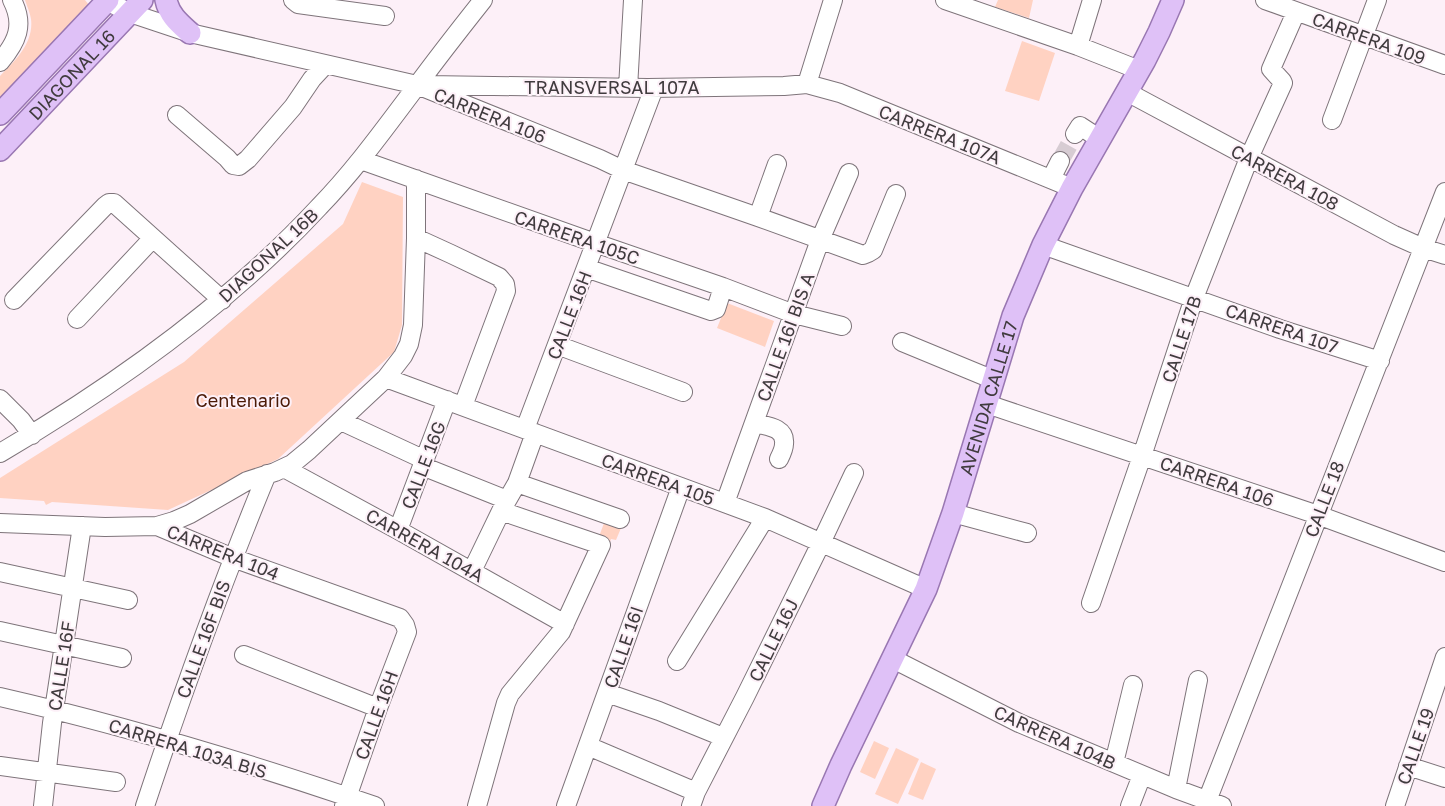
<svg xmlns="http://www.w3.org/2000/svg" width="1445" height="806" viewBox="0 0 1445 806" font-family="'Golos Text',sans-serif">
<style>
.green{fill:#ffd2c2}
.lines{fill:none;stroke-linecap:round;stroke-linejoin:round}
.minor-tunnel{stroke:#d7ccd3;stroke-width:18;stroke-dasharray:18 9;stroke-linecap:butt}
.minor-casing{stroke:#7e747a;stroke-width:20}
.major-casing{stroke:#9977b2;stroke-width:24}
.minor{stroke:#fff;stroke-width:18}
.major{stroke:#dfc1f7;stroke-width:21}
.labels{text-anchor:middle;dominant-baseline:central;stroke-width:4;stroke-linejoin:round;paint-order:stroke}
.street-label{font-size:18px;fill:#403b3e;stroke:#fdf0f8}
.park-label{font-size:18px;fill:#4b1a06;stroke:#fdf0f8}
</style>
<rect width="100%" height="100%" fill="#fdf0f8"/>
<path class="green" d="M 25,0 L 85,0 L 89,5 L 0,99 L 0,76 C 15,61 34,43 31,19 C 30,13 27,6 25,0 Z
M 998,0 L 1033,0 L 1029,18 L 995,7 Z
M 1022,41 L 1055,53 L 1039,101 L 1005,91 Z
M 362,182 L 403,197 L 402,325 L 394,352 L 278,459 L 168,510 L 52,502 L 46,505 L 44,501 L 0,498 L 0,478 L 184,362 L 343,224 Z
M 727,303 L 774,321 L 765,347 L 717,328 Z
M 607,515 L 624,521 L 616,540 L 611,539 L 608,548 L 597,542 Z
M 874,741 L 889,748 L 875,779 L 860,772 Z
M 896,748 L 919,759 L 898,804 L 875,794 Z
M 921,762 L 936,769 L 923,800 L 908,794 Z"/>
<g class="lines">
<path class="minor-tunnel" d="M 1060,161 L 1075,134"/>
<g class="minor-casing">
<path id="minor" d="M 105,0 L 130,13 L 190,33 L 417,85 L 600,159 L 623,170 L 758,217 L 863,255 L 868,253 L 873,250 L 896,194
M 293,0 L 298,4 L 385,16
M 945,0 L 1078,46 L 1139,70
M 1265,0 L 1445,65
M 1078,46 L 1092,0
M 0,62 C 17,42 25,25 12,0
M 807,84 L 833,0
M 427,85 L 648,88 L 784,86 L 807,84 L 840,93 L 1072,188
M 628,88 L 633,0
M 1127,92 L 1394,235 L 1423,248 L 1445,255
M 177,115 L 227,158 L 233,165 L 239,166 L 248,159 L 293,107 L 312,79 L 325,65
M 1332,120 L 1377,0
M 1075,134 L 1080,126 L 1100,139
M 361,160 L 595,243 L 723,287 L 794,314 L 842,326
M 1051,179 L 1060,161
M 758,217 L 777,164
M 416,238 L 451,254 L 499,277 L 505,284 L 506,291 L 463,406
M 1043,245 L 1280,329 L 1380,361
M 586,268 L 711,311 L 716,309 L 723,287
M 14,300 L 105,206 L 109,203 L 114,203 L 222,300
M 77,319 L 153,238
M 902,342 L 994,380
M 557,345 L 683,392
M 386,378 L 765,518 L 926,589
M 0,399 L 21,420 L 32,435
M 987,404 L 1318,515 L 1445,562
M 341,421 L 425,460
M 754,423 C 766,426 786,427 784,444 C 784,449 781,455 779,459
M 525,429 L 654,88
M 0,453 C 116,385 227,306 319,207 C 355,170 385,128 416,87 C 438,57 460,29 483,0
M 422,466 L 507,500
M 284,468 L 398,530 L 565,624
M 517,483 L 620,519
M 725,503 L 820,240 L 849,173
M 953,513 L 1027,533
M 0,523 L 105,527 L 157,526 L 233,558 L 400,618 L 405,625 L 407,632 L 378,708 L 344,806
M 157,526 L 174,521 L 190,514 L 247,481 L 275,472 L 292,464 L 309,450 L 386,378 L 403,356 L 409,344 L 413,325 L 416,238 L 416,179
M 398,530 L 447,400
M 472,571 L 501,511 L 517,483 L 535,433
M 0,572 L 128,600
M 1091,603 L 1142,456 L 1194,298 L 1249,158 L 1283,83 L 1282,81 L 1271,69 L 1296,12
M 0,631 L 122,658
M 244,655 L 378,708
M 893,659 L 1019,723 L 1176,789 L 1222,806
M 677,661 L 765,518
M 607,693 L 659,711 L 723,737
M 0,697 C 127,726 252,764 375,806
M 588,746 L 696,792
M 1114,763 L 1133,685
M 0,766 L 116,782
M 1408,766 L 1445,778
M 1176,789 L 1198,680
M 43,806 L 52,723 L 82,526
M 145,806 C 182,694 222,583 267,474
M 477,806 L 506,703 L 510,694 L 561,632 L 601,545 L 501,511
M 566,806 L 681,487
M 691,806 L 696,792 L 745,697 L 821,543 L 854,473
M 1130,806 L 1142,775
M 1205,806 L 1445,192
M 1395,806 L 1445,657"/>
</g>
<g class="major-casing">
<g id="major">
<path d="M 166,0 C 169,15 179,23 190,33"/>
<path d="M 0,114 L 108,0"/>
<path id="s1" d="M 0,150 L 142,0"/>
<path id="s2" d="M 823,806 L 841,765 L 926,589 L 953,513 L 1013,316 L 1043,245 L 1072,188 L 1145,60 L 1159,32 L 1173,0"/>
</g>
</g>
<use href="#minor" class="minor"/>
<use href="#major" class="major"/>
</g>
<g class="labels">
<g class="street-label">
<text transform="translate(1369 38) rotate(20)">CARRERA 109</text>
<text stroke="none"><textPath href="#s1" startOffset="104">DIAGONAL 16</textPath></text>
<text x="612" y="87">TRANSVERSAL 107A</text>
<text transform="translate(490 115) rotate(22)">CARRERA 106</text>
<text transform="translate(940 134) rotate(22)">CARRERA 107A</text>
<text transform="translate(1285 177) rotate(28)">CARRERA 108</text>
<text transform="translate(577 237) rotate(19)">CARRERA 105C</text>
<text transform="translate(268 255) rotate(-43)">DIAGONAL 16B</text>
<text transform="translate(569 315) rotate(-69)">CALLE 16H</text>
<text transform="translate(1282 328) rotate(19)">CARRERA 107</text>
<text transform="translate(785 337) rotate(-70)">CALLE 16I BIS A</text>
<text transform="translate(1181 339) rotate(-72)">CALLE 17B</text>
<text stroke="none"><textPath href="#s2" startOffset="441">AVENIDA CALLE 17</textPath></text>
<text transform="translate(423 465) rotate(-69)">CALLE 16G</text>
<text transform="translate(658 479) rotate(20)">CARRERA 105</text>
<text transform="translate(1217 481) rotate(19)">CARRERA 106</text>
<text transform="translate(1324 499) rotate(-69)">CALLE 18</text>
<text transform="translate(425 545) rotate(29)">CARRERA 104A</text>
<text transform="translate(223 552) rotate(22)">CARRERA 104</text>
<text transform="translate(203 639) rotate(-70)">CALLE 16F BIS</text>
<text transform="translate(773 640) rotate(-64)">CALLE 16J</text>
<text transform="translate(623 647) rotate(-71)">CALLE 16I</text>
<text transform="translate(61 666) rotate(-81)">CALLE 16F</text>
<text transform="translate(376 715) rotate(-70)">CALLE 16H</text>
<text transform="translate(1055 737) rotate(24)">CARRERA 104B</text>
<text transform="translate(1415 746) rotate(-71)">CALLE 19</text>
<text transform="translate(188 748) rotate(17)">CARRERA 103A BIS</text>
</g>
<g class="park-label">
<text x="243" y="400">Centenario</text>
</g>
</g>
</svg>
